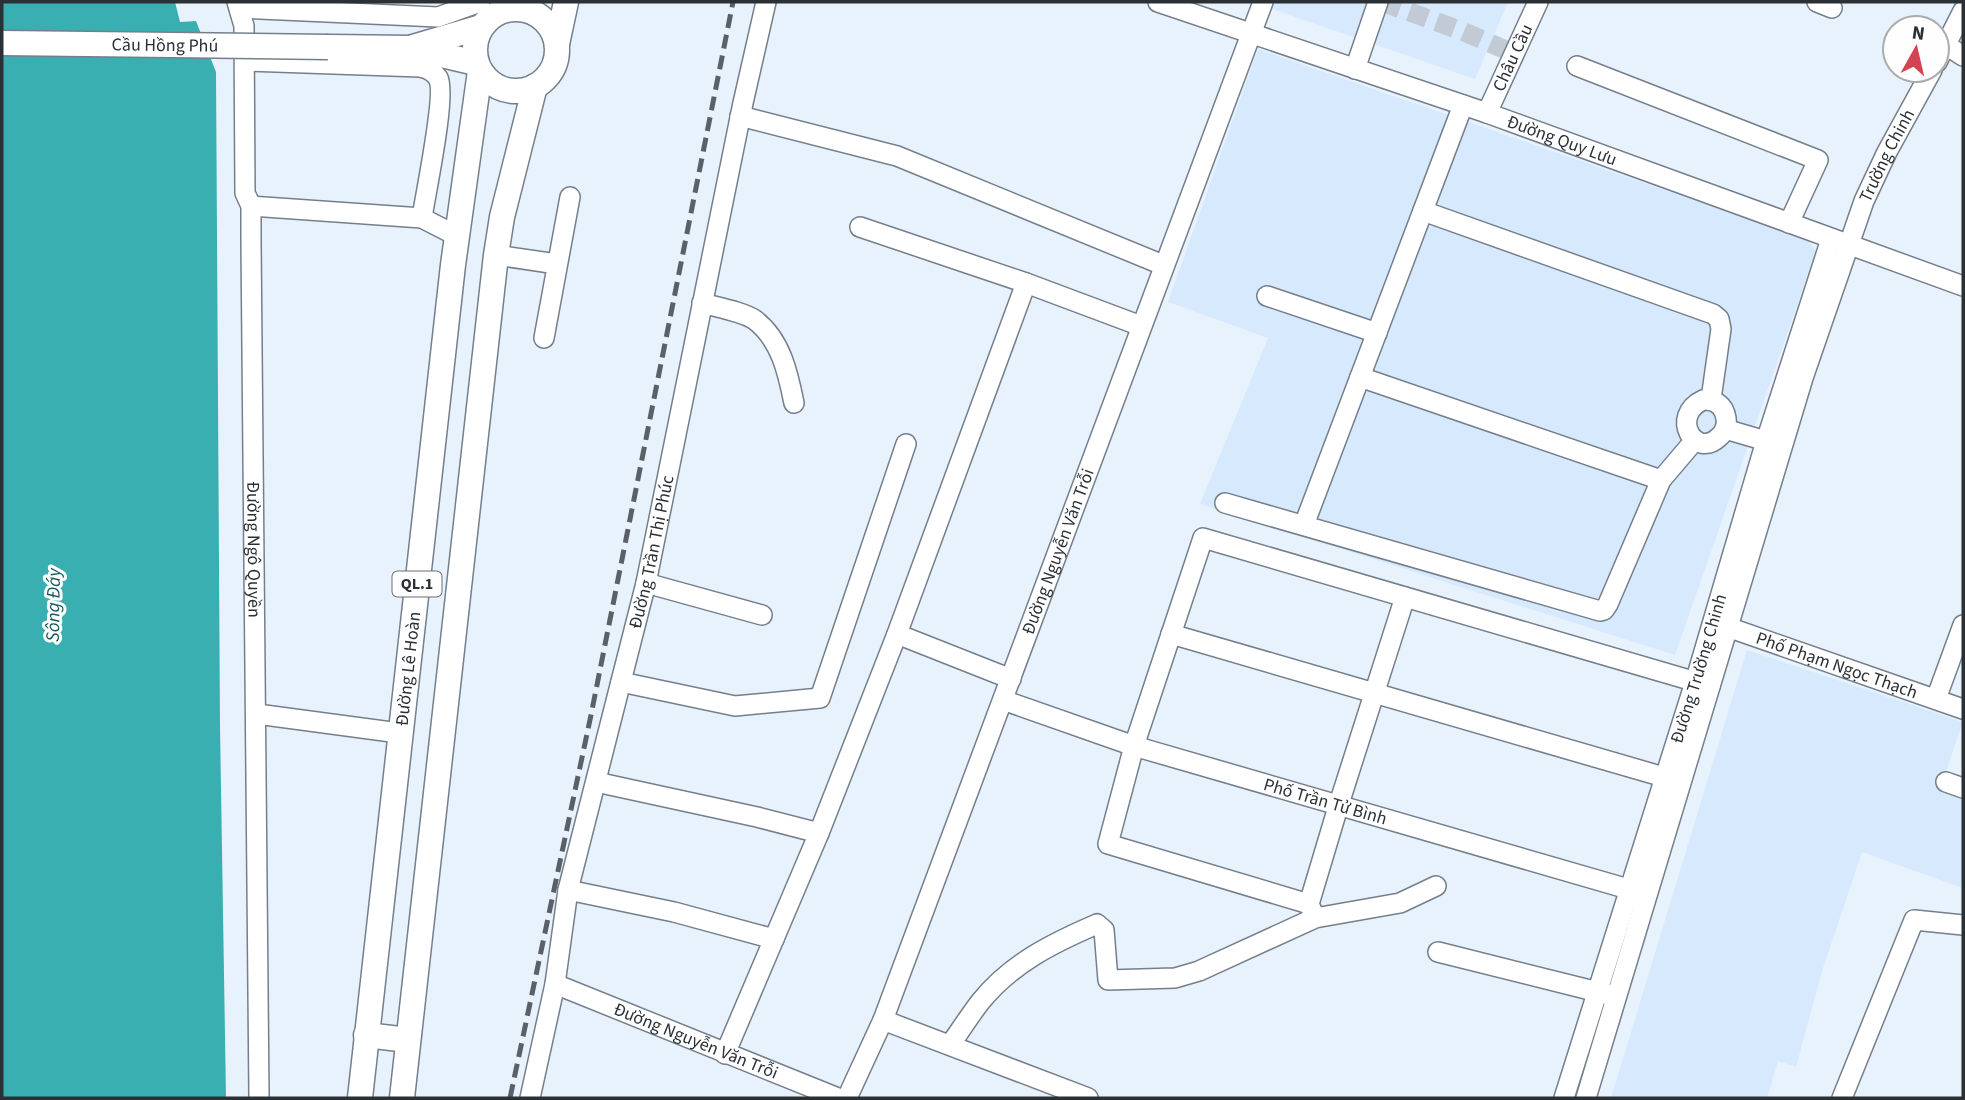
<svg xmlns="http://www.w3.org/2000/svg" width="1965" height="1100" viewBox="0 0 1965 1100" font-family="'Source Sans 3',sans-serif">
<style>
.built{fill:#d7e9fd}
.water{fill:#39afb2}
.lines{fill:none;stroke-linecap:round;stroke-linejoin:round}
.minor-tunnel{stroke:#c2cbd5;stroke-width:19;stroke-dasharray:19 10;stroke-linecap:butt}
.minor-casing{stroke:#747f8b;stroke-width:22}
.major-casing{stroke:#747f8b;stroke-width:27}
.minor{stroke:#fff;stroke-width:19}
.major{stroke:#fff;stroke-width:24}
.rail{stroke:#5a6067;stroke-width:5;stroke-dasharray:14 7;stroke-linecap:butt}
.major-bridge-casing{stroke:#747f8b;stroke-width:27;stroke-linecap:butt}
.major-bridge{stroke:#fff;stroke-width:24}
.labels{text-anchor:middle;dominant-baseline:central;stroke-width:6;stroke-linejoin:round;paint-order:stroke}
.shield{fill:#fefefe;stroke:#6a6e71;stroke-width:2}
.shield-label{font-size:16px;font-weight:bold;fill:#2b3035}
.street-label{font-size:18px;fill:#2b3035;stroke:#fefefe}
.water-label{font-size:19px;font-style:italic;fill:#165859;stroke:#fefefe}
</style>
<rect width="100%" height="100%" fill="#e8f2fd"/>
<path class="built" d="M 1275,2 L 1508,2 L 1475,79 L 1272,9 Z
M 1258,49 L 1808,240 L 1816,251 L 1675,655 L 1200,504 L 1268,338 L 1168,302 Z
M 1747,650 L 1963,722 L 1941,786 L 1963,793 L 1963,888 L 1862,852 L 1822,971 L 1796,1067 L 1778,1061 L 1767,1098 L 1611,1098 Z"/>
<path class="water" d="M 2,2 L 175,2 L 180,22 L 196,21 L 216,72 L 220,726 L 226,1098 L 2,1098 Z"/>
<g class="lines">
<path class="minor-tunnel" d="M 1382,2 L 1462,31 L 1515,54"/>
<g class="minor-casing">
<g id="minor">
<path id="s1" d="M 237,2 L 244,26 L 245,193 L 251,206 L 251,242 L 259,1098"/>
<path id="s2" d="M 1158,2 L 1487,113 L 1963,286"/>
<path d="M 1817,2 L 1832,8"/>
<path d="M 239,8 L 438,17 L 480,2"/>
<path d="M 1946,45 L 1963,56"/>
<path d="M 245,61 L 420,67 C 427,68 434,72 438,78 C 447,93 425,196 422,218"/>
<path d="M 1937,62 L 1963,11"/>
<path d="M 1577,66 L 1818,160 L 1789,223"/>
<path d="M 1355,69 L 1378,2"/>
<path id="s3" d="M 1487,113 L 1538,2"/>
<path d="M 740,116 L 897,156 L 1163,265"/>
<path d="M 251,206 L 422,218 L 457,236"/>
<path d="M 1423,211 L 1713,314 L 1719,319 L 1721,329 L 1711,399"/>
<path d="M 860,227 L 1026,283 L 1141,326"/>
<path d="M 496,255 L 557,264"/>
<path d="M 1267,296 L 1377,333"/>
<path d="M 702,303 C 716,307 744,312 755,320 C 781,340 788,373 794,403"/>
<path d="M 544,338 L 570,197"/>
<path d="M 1360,377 L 1661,480"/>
<path d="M 1703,400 C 1715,399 1724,405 1726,418 C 1727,425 1725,432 1719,437 C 1695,460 1669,416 1703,400 Z"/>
<path d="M 1725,429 L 1766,441"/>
<path d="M 1225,503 L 1600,611 L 1604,610 L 1608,604 L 1661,480 L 1695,440"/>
<path d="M 1304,525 L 1463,105"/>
<path d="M 646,583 L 762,615"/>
<path id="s4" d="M 1716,623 L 1963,709"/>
<path d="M 897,634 L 1011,679"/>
<path d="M 1171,634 L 1674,780"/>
<path d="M 621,682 L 735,706 L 820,698 L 906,444"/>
<path d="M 1936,699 L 1963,625"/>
<path id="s5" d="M 1003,700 L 1134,746 L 1642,893"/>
<path d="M 257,714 L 399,733"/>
<path d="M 596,782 L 757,817 L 819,833"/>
<path d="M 1946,782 L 1963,788"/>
<path d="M 568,890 L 674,912 L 774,939"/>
<path d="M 1309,904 L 1108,844 L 1134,746 L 1203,538 L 1710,686"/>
<path d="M 1313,913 L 1309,904 L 1338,807 L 1405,597"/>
<path d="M 1438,952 L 1610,995"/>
<path id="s6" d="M 555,984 L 838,1098"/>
<path d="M 883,1020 L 1088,1098"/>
<path d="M 950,1045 C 960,1031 970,1015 981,1001 C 1012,963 1053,943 1097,924 L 1104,930 L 1108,980 L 1175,978 L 1199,971 L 1315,918 L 1400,903 L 1436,886"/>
<path d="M 725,1054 L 819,833 L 897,634 L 1026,283"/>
<path id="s7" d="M 530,1098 L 555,984 L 568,890 L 646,583 L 743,103 L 766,2"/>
<path id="s8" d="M 847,1098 L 883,1020 L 1263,2"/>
<path id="s9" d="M 1564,1098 L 1695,682 L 1766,441 L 1831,239"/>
<path id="s10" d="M 1586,1098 L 1803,378 L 1864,201 L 1887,152 L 1932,70"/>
<path d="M 1842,1098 L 1914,920 L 1963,925"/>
</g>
</g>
<g class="major-casing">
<g id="major">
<circle cx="516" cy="50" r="41"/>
<path d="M 557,44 L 566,2"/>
<path d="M 328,47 L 412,48 L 476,63"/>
<path d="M 413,47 L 481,27"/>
<path d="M 366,1035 L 408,1040"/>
<path id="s11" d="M 360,1098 L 453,265 L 480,71"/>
<path d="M 402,1098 L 496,255 L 502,217 L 535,86"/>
</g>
</g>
<use href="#minor" class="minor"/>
<use href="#major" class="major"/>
<path class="rail" d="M 510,1098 L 591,715 L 733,2"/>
<g class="major-bridge-casing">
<g id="major-bridge">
<path id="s12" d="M 2,43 L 328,47"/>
</g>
</g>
<use href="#major-bridge" class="major-bridge"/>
</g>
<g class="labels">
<rect class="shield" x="392.5" y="571.5" width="49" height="25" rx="5"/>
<g class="shield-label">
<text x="417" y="584">QL.1</text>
</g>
<g class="street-label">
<text stroke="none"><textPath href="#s12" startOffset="163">Cầu Hồng Phú</textPath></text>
<text stroke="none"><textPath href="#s3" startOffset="61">Châu Cầu</textPath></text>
<text stroke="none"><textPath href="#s2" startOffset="427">Đường Quy Lưu</textPath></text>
<text stroke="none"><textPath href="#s10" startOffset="990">Trường Chinh</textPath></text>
<text stroke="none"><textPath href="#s1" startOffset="550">Đường Ngô Quyền</textPath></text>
<text stroke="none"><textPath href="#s7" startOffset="560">Đường Trần Thị Phúc</textPath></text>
<text stroke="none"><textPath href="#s8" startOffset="586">Đường Nguyễn Văn Trỗi</textPath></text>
<text stroke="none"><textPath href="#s4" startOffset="128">Phố Phạm Ngọc Thạch</textPath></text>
<text stroke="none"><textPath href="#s11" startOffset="432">Đường Lê Hoàn</textPath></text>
<text stroke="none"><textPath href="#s9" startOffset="450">Đường Trường Chinh</textPath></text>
<text stroke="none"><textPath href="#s5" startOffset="338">Phố Trần Tử Bình</textPath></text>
<text stroke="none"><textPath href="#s6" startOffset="152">Đường Nguyễn Văn Trỗi</textPath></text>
</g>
<g class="water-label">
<text transform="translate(54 605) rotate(-89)">Sông Đáy</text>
</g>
</g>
<rect width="1965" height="1100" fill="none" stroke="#2b3035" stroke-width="7"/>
<g transform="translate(1916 49) rotate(8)"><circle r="33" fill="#fefefe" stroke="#aaacae" stroke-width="2"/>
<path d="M0-5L12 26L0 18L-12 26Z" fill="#d34351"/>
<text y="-10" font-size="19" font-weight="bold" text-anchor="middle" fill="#2b3035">N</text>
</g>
</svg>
